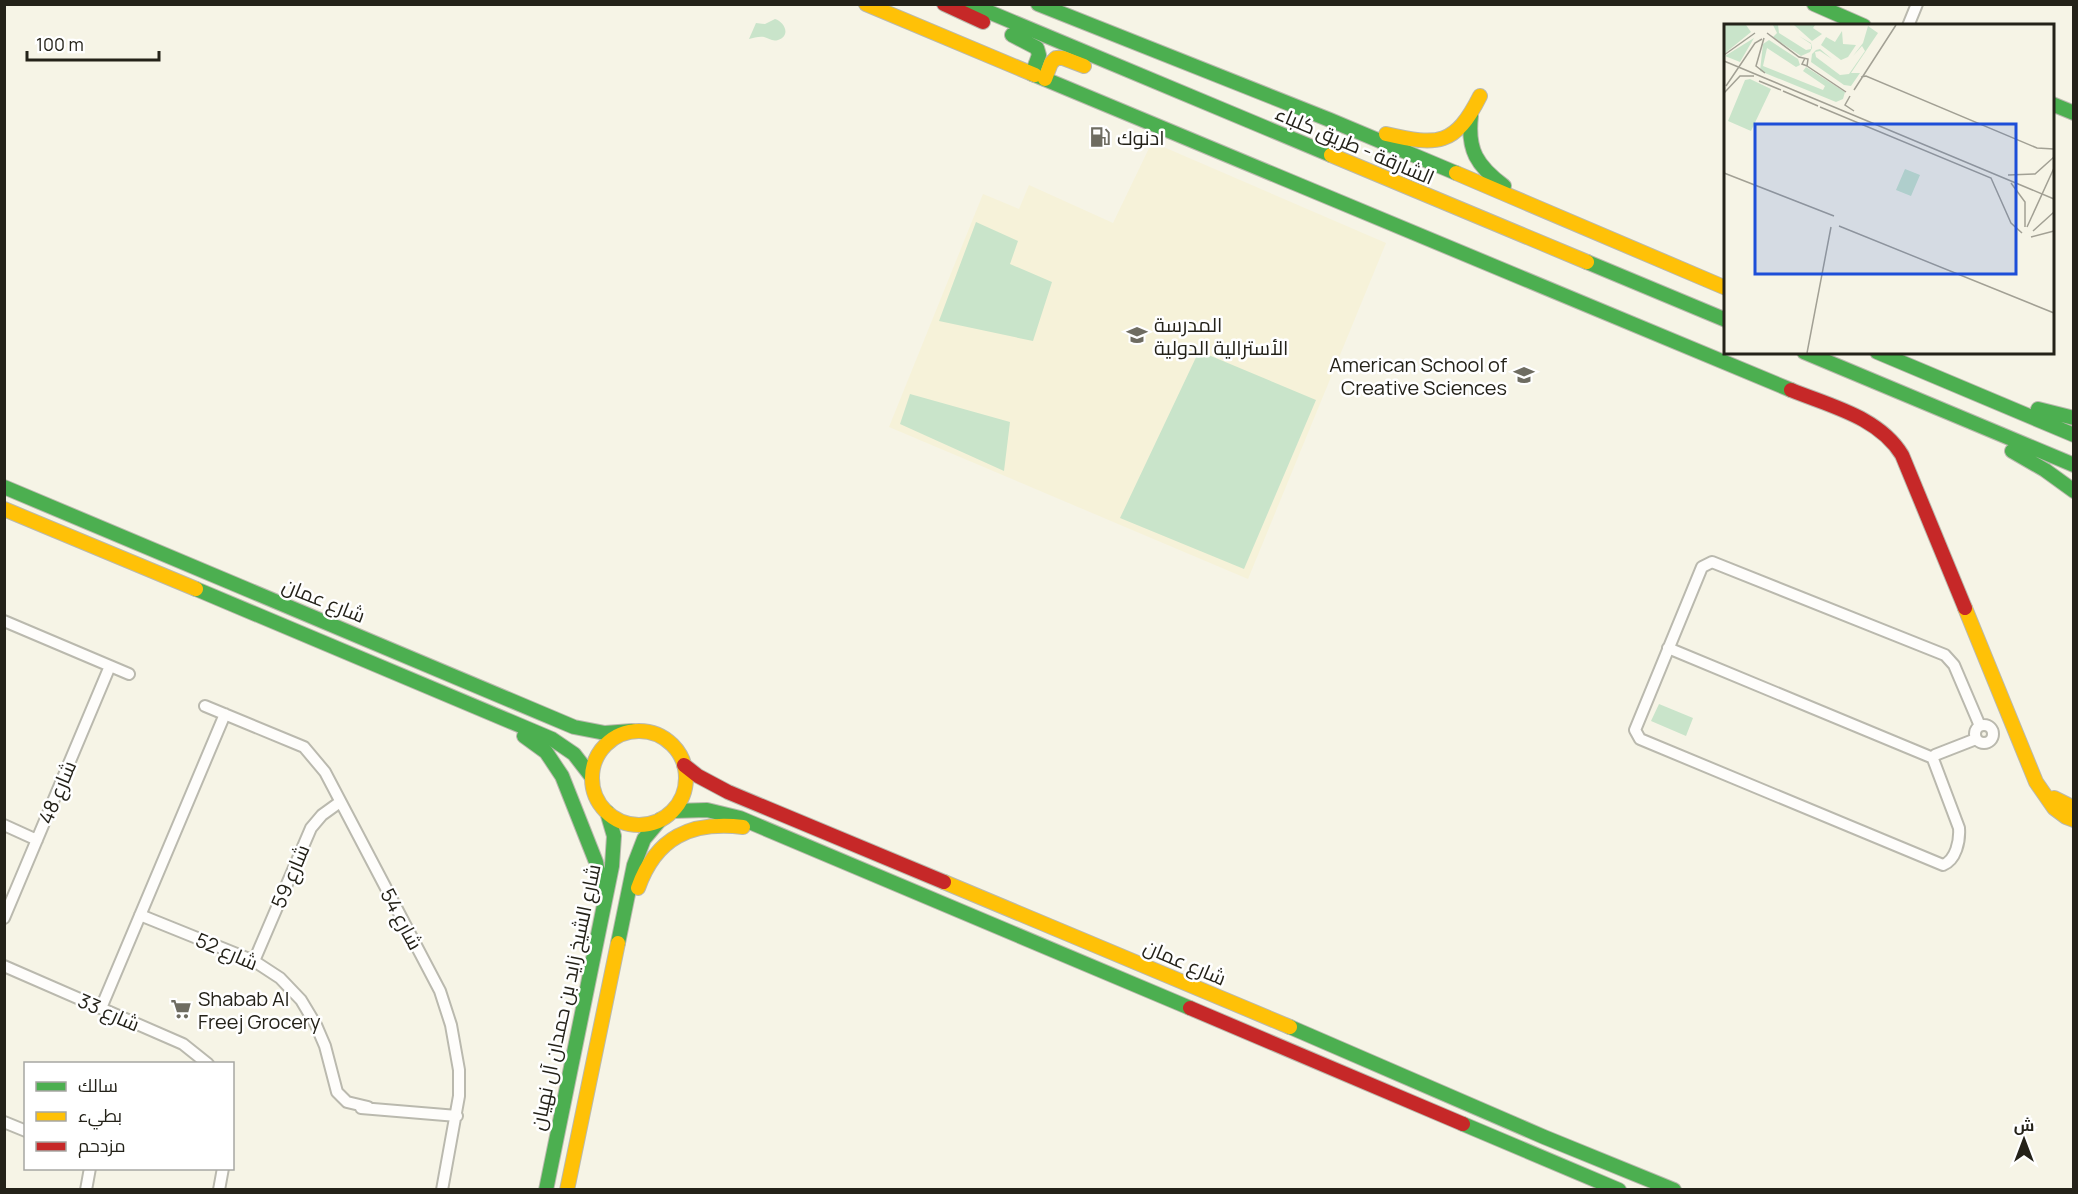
<svg xmlns="http://www.w3.org/2000/svg" width="2078" height="1194" viewBox="0 0 2078 1194" font-family="Manrope,Cairo,sans-serif">
<style>
.built{fill:#f6f2d9}
.green{fill:#c9e4ca}
.lines{fill:none;stroke-linecap:round;stroke-linejoin:round}
.street-casing{stroke:#bab9ae;stroke-width:14}
.fast-casing{stroke:#bab9ae;stroke-width:16}
.slow-casing{stroke:#bab9ae;stroke-width:16}
.jam-casing{stroke:#bab9ae;stroke-width:16}
.street{stroke:#fefdfb;stroke-width:10}
.fast{stroke:#4caf50;stroke-width:14}
.slow{stroke:#ffc107;stroke-width:14}
.jam{stroke:#c62828;stroke-width:14}
.labels{text-anchor:middle;dominant-baseline:central;stroke-width:5;stroke-linejoin:round;paint-order:stroke}
.poi-label{font-size:20px;fill:#242219;stroke:#fff;text-anchor:start}
.street-label{font-size:20px;fill:#242219;stroke:#fff}
.inset-road{fill:none;stroke:#a2a094;stroke-width:1.5}
.view{fill:#1d4ed8;fill-opacity:0.15;stroke:#1d4ed8;stroke-width:3}
.inset-edge{fill:none;stroke:#242219;stroke-width:3}
</style>
<rect width="100%" height="100%" fill="#f6f4e6"/>
<path class="built" d="M 1152,142 L 1386,243 L 1248,579 L 889,427 L 983,194 L 1019,209 L 1029,185 L 1113,223 Z"/>
<path class="green" d="M 775,19 C 785,22 791,36 778,40 C 772,42 769,38 764,37 C 759,36 754,38 749,39 L 756,23 L 765,24 Z
M 976,222 L 1018,241 L 1010,264 L 1052,282 L 1033,341 L 939,321 Z
M 1199,351 L 1316,400 L 1244,569 L 1120,518 Z
M 910,394 L 1010,422 L 1004,471 L 900,424 Z
M 1659,704 L 1693,718 L 1686,736 L 1651,721 Z"/>
<g class="lines">
<g class="street-casing">
<path id="street" d="M 1908,26 L 1917,4
M 4,621 L 129,674
M 1668,648 L 1933,758
M 205,706 L 304,747 L 325,772 L 440,991 L 451,1025 L 459,1070 L 459,1096 L 442,1190
M1975 734a9 9 0 1 1 18 0a9 9 0 1 1-18 0Z
M 1976,739 L 1935,755 L 1933,759 L 1959,828 C 1960,841 1956,860 1943,865 L 1640,739 L 1635,730 L 1702,567 L 1712,562 L 1945,655 L 1954,665 L 1980,726
M 4,825 L 37,840
M 140,915 L 254,961 L 280,978 L 301,1000 L 316,1025 L 325,1046 L 337,1092 L 347,1102 L 368,1107
M 4,918 L 110,666
M 254,961 L 311,828 L 322,815 L 340,802
M 4,966 L 183,1044 L 208,1064
M 101,1008 L 225,714
M 361,1108 L 457,1116
M 4,1122 L 26,1131
M 86,1190 L 90,1168
M 219,1190 L 223,1168"/>
</g>
<g class="fast-casing">
<path id="fast" d="M 970,4 L 1331,155
M 1038,4 L 1330,120 L 1456,173
M 1814,4 L 1864,26
M 1012,35 L 1037,48 L 1039,55 L 1032,74
M 1035,75 L 1791,390
M 2052,104 L 2074,113
M 1471,116 C 1467,150 1477,166 1504,186
M 1587,262 L 1726,320
M 1804,352 L 2074,465
M 1877,352 L 2074,435
M 2038,409 L 2074,418
M 2012,451 L 2045,470 L 2074,491
M 4,487 L 574,727 L 605,733 L 632,731
M 196,589 L 552,739 L 574,754 L 591,776
M 524,736 L 546,752 L 562,776 L 596,862 L 599,878 L 599,897
M 673,811 L 707,810 L 740,818 L 1190,1008
M 618,943 L 634,865 L 644,839 L 660,820
M 1290,1027 L 1544,1137 L 1674,1190
M 1463,1124 L 1619,1190
M 546,1190 L 612,866 L 614,836 L 607,812"/>
</g>
<g class="slow-casing">
<path id="slow" d="M 866,4 L 1035,75
M 1045,79 L 1051,63 L 1056,58 L 1063,58 L 1084,66
M 1386,134 C 1438,146 1455,146 1480,96
M 1331,155 L 1587,262
M 1456,173 L 1726,288
M 4,509 L 196,589
M 1965,608 L 2036,782 L 2054,808 L 2066,817 L 2074,820
M592 778a47 47 0 1 1 94 0a47 47 0 1 1-94 0Z
M 2054,798 L 2074,808
M 944,882 L 1290,1027
M 638,888 C 656,837 691,821 743,827
M 567,1190 L 618,943"/>
</g>
<g class="jam-casing">
<path id="jam" d="M 944,4 L 983,22
M 1791,390 C 1830,406 1879,417 1902,455 L 1965,608
M 684,765 L 698,776 L 728,792 L 944,882
M 1190,1008 L 1463,1124"/>
</g>
<use href="#street" class="street"/>
<use href="#fast" class="fast"/>
<use href="#slow" class="slow"/>
<use href="#jam" class="jam"/>
</g>
<defs>
<g id="fuel-bare" transform="scale(1.62)"><path d="M-5.5-6h7V0h2V4h1.3V-2.5L3-4.5l.8-.8L6-3V5H2.5V1h-1V6h-7ZM-4.2-4.7v3.2H.2V-4.7Z" fill="#6e6c61" stroke="#fff" stroke-width="2.5" paint-order="stroke"/></g>
<g id="school-bare" transform="scale(1.62)"><path d="M0-5L7-2L0 1L-7-2ZM-4 1L0 2.5L4 1V4Q0 6-4 4Z" fill="#6e6c61" stroke="#fff" stroke-width="2.5" paint-order="stroke"/></g>
<g id="supermarket-bare" transform="scale(1.62)"><path d="M-6-5.5h2.5l.6 2H6L4.5 2H-2.5L-4.4-4H-6ZM-1.5 3.2a1.3 1.3 0 1 0 .1 0ZM3 3.2a1.3 1.3 0 1 0 .1 0Z" fill="#6e6c61" stroke="#fff" stroke-width="2.5" paint-order="stroke"/></g>
</defs>
<g fill-rule="evenodd">
<use href="#fuel-bare" x="1100" y="137"/>
<use href="#school-bare" x="1137" y="335"/>
<use href="#school-bare" x="1524" y="375"/>
<use href="#supermarket-bare" x="181" y="1009"/>
</g>
<g class="labels">
<g class="poi-label">
<text x="1117" y="137">ادنوك</text>
<text x="1154" y="324">المدرسة<tspan x="1154" dy="23">الأسترالية الدولية</tspan></text>
<text x="1507" y="364" text-anchor="end">American School of<tspan x="1507" dy="23">Creative Sciences</tspan></text>
<text x="198" y="998">Shabab Al<tspan x="198" dy="23">Freej Grocery</tspan></text>
</g>
<g class="street-label">
<text transform="translate(1355 145) rotate(23)">الشارقة - طريق كلباء</text>
<text transform="translate(324 600) rotate(22)">شارع عمان</text>
<text transform="translate(57 792) rotate(-67)">شارع 48</text>
<text transform="translate(290 876) rotate(-67)">شارع 59</text>
<text transform="translate(402 919) rotate(62)">شارع 54</text>
<text transform="translate(227 951) rotate(23)">شارع 52</text>
<text transform="translate(1185 962) rotate(23)">شارع عمان</text>
<text transform="translate(565 997) rotate(-78)">شارع الشيخ زايد بن حمدان آل نهيان</text>
<text transform="translate(109 1012) rotate(24)">شارع 33</text>
</g>
</g>
<g transform="translate(1724 24)">
<rect width="330" height="330" fill="#f6f4e6"/>
<path d="M 0,1 L 22,1 L 27,8 L 0,30 ZM 49,1 L 54,1 L 55,9 L 82,26 L 87,25 L 87,20 L 75,12 L 87,19 L 88,24 L 86,28 L 77,32 L 49,13 L 53,9 ZM 70,1 L 91,1 L 89,4 L 98,10 L 88,17 ZM 144,2 L 154,9 L 127,49 L 136,49 L 127,62 L 120,61 L 87,38 L 88,30 L 92,26 L 96,25 L 108,35 L 96,27 L 91,28 L 92,33 L 116,51 L 125,50 L 141,27 L 138,22 L 129,32 L 139,19 ZM 118,7 L 119,20 L 132,21 L 124,33 L 117,36 L 97,21 L 102,13 L 111,18 ZM 30,14 L 16,38 L 1,32 ZM 45,16 L 74,35 L 76,41 L 72,43 L 43,24 L 39,42 L 99,66 L 101,62 L 79,47 L 82,43 L 121,68 L 119,75 L 112,78 L 36,47 L 39,20 ZM 26,55 L 47,65 L 27,107 L 4,97 L 21,56 ZM 181,145 L 196,151 L 187,172 L 172,166 Z" fill="#c9e4ca"/>
<path class="inset-road" d="M 43,9 L 75,33 L 84,35 L 83,42 L 78,40 L 81,34M 40,14 L 32,42 L 41,49M 0,31 L 31,9M 0,37 L 330,175M 83,42 L 122,68M 137,53 L 142,52 L 313,124 L 330,125M 35,57 L 57,66M 2,62 L 31,19 L 38,15M 130,66 L 172,1M 59,67 L 94,82M 0,69 L 16,52 L 30,52M 126,72 L 121,81 L 130,87M 96,83 L 267,154 L 287,199 L 298,209M 0,149 L 110,192M 284,151 L 311,150 L 330,133M 287,159 L 301,178 L 301,203M 115,202 L 330,289M 303,203 L 330,144M 309,207 L 330,188M 307,213 L 330,207M 83,329 L 107,203"/>
<path class="view" d="M 31,100 L 292,100 L 292,250 L 31,250 Z"/>
<rect width="330" height="330" class="inset-edge"/>
</g>
<rect width="2078" height="1194" fill="none" stroke="#242219" stroke-width="12"/>
<rect x="24" y="1062" width="210" height="108" fill="#ffffff" stroke="#a7a7a3" stroke-width="1.5"/>
<rect x="36" y="1082" width="30" height="9" fill="#4caf50" stroke="#a7a7a3" stroke-width="1.5"/>
<text x="78" y="1092" font-size="18" fill="#242219">سالك</text>
<rect x="36" y="1112" width="30" height="9" fill="#ffc107" stroke="#a7a7a3" stroke-width="1.5"/>
<text x="78" y="1122" font-size="18" fill="#242219">بطيء</text>
<rect x="36" y="1142" width="30" height="9" fill="#c62828" stroke="#a7a7a3" stroke-width="1.5"/>
<text x="78" y="1152" font-size="18" fill="#242219">مزدحم</text>
<g transform="translate(2024 1140)" stroke="#ffffff" stroke-width="4.5" paint-order="stroke">
<path d="M0-4.5L10 22L0 15L-10 22Z" fill="#242219"/>
<text y="-9" font-size="16" font-weight="bold" text-anchor="middle" fill="#242219">ش</text>
</g>
<path d="M27 51v9h132v-9" fill="none" stroke="#242219" stroke-width="3"/>
<text x="36" y="51" font-size="18" fill="#242219" stroke="#ffffff" stroke-width="4.5" paint-order="stroke">100 m</text>
</svg>
